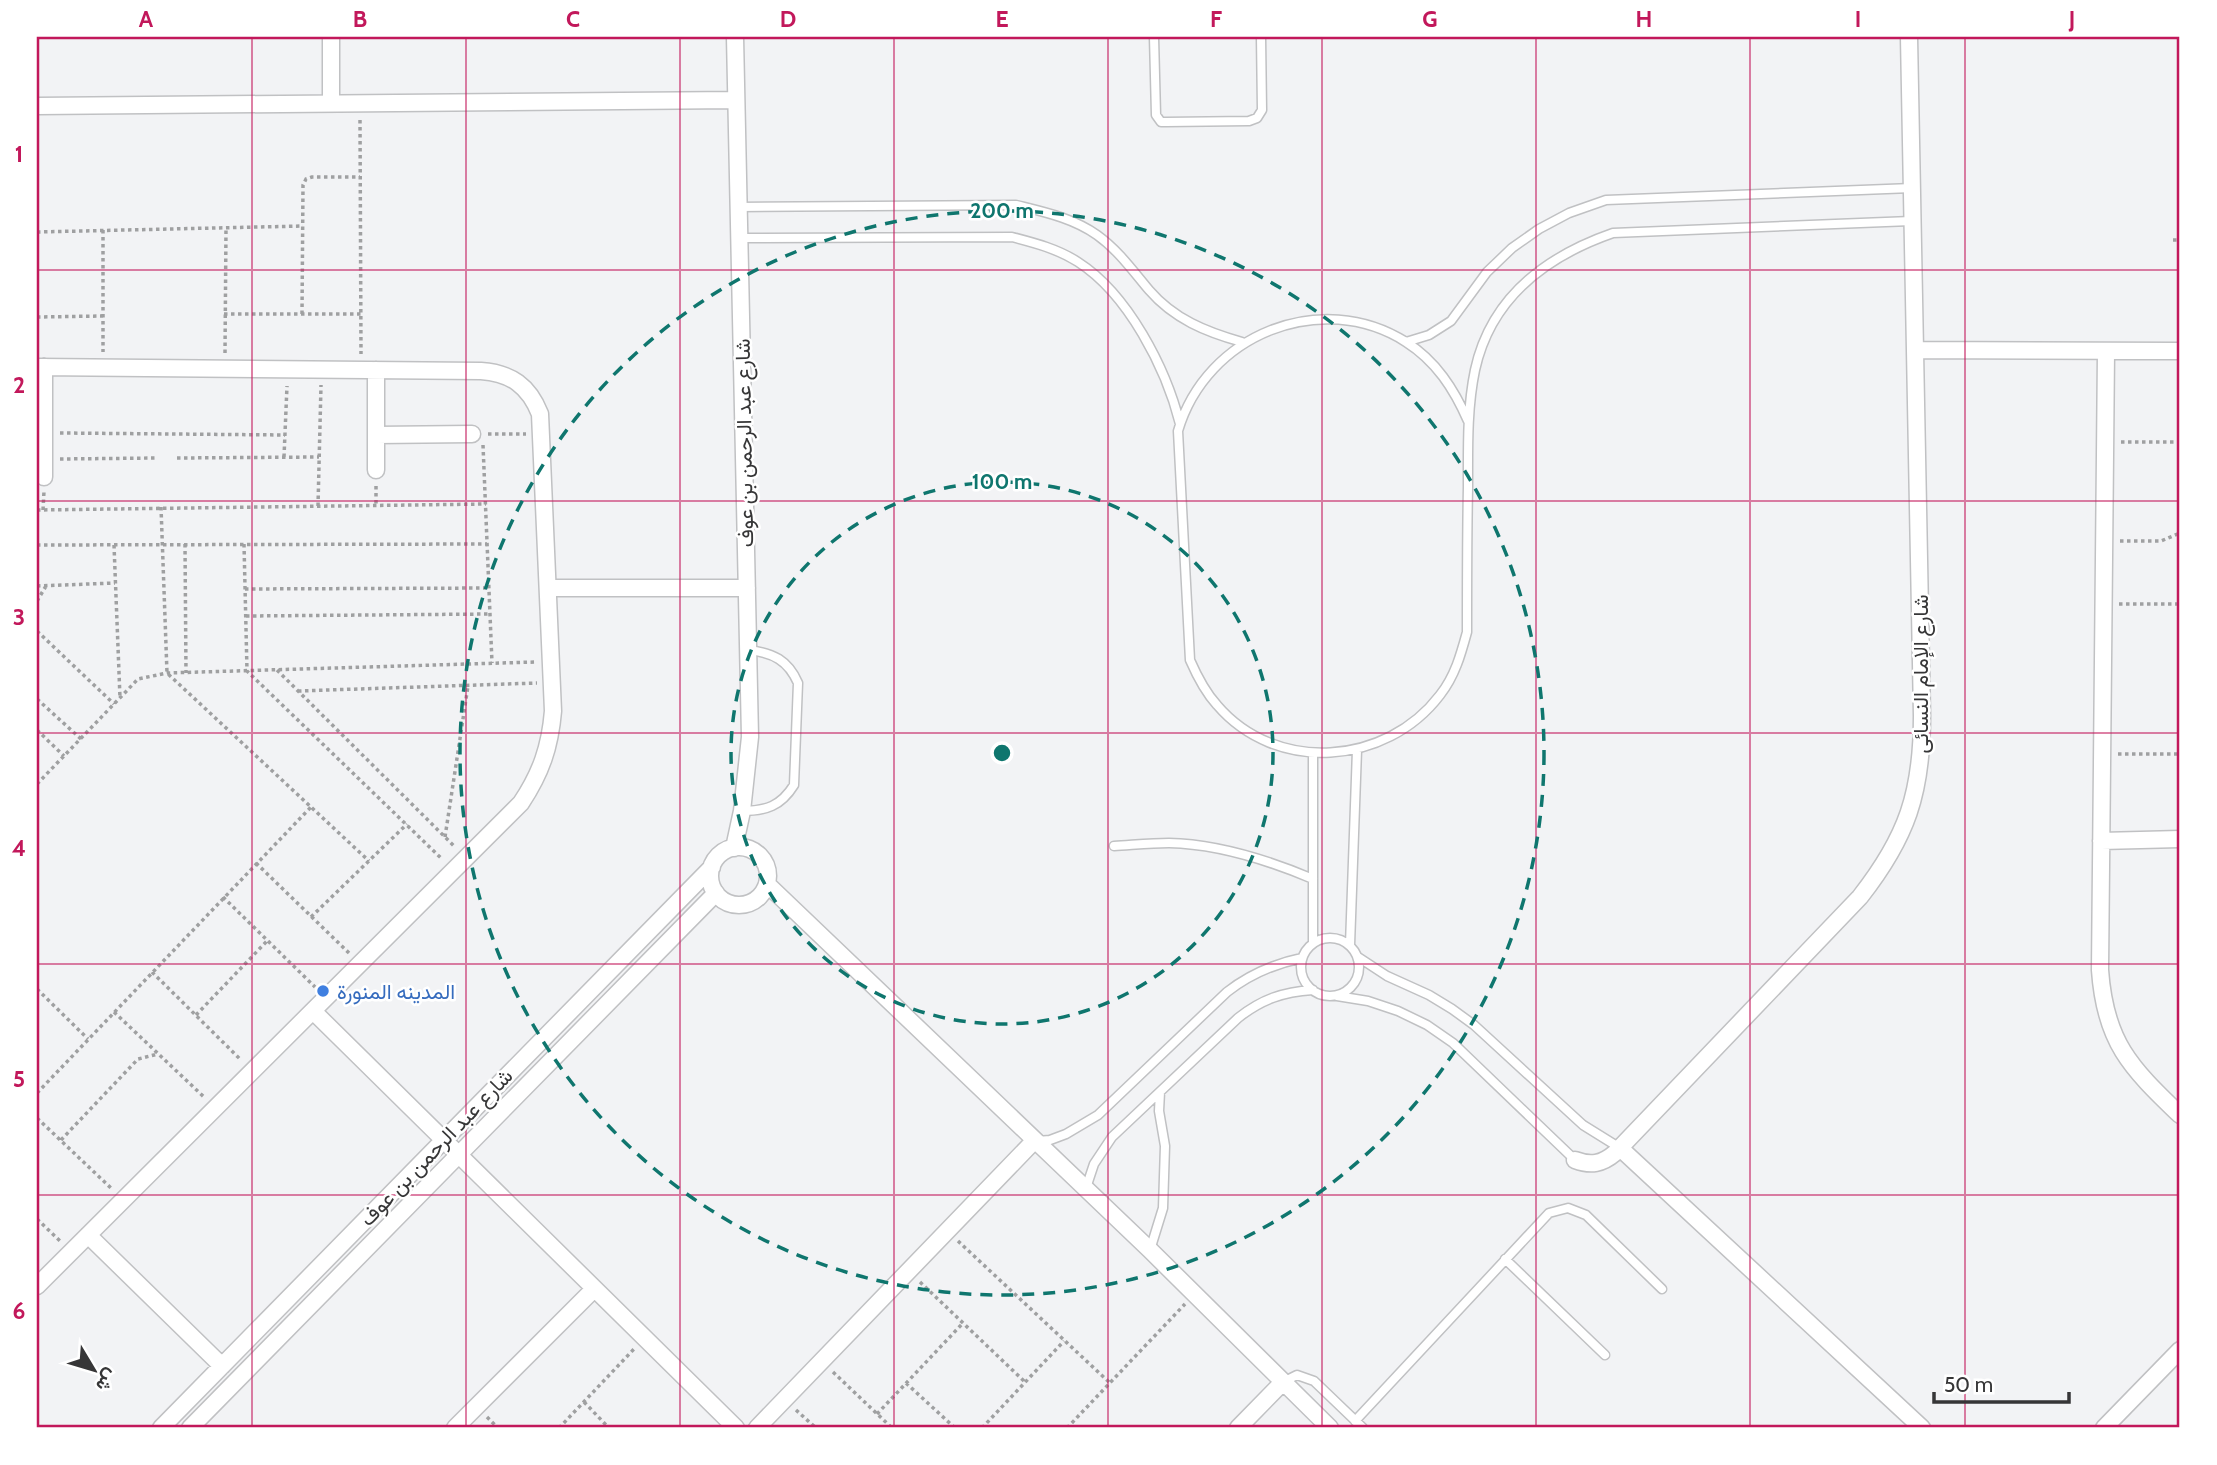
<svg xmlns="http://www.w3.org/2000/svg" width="2217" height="1465" viewBox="0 0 2217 1465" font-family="Cabin,Vazirmatn,sans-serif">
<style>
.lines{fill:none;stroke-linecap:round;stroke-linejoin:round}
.lane-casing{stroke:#c0c1c3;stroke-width:11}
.street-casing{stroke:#c0c1c3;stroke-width:19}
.path{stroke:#9fa0a1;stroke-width:3.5;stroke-dasharray:3.5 3.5;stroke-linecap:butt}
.lane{stroke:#fff;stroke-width:8}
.street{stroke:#fff;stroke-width:16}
.grid{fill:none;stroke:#c2185b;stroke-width:2;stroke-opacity:0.55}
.ring{fill:none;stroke:#0f766e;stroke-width:3.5;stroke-dasharray:12 9}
.shop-dot{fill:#3f7fe0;stroke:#fff;stroke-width:2.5}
.labels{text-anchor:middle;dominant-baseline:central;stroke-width:5;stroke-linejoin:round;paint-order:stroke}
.street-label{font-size:21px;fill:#363637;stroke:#fff}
.shop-label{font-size:21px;fill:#366cbe;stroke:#fff;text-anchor:start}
.centre{fill:#0f766e;stroke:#fff;stroke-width:3.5}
.ring-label{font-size:21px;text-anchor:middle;font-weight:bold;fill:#0f766e;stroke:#fff;stroke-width:5;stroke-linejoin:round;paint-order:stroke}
.neatline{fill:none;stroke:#c2185b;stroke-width:2.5}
.grid-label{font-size:23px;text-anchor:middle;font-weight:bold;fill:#c2185b}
</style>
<rect width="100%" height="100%" fill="#f2f3f5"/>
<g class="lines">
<g class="lane-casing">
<path id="lane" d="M 1154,37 L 1156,115 L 1161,122 L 1166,122 L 1249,121 L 1257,118 L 1262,110 L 1261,37
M 738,207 L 1016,205 C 1044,212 1073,218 1097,235 C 1118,250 1133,271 1149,290 C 1174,319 1206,332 1242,342
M 739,238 L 1012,237 C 1035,243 1058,249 1078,262 C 1128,294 1166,368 1180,424
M 1406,342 L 1429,335 L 1451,321 L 1487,272 L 1512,248 L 1539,229 L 1569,213 L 1606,200 L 1912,188
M 1468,421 C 1454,389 1436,361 1406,342 C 1321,288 1206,335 1178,431 L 1190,660 C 1197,676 1205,692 1217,705 C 1276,774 1386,766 1440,695 C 1455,676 1461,654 1467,632 C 1467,584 1467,535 1468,487 C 1468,448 1467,408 1475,370 C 1491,297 1547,256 1613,233 L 1911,221
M 742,811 C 766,811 781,806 794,785 L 798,683 C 788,660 773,653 749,650
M 1114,846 C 1132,845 1151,843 1169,843 C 1219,844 1268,860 1313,879
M1301 967a29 29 0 1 1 58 0a29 29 0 1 1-58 0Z
M 1313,943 L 1313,754
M 1350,945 L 1357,750
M 1358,957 L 1387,976 L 1429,995 L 1452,1009 L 1474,1025 L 1583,1125 L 1620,1148
M 1337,996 L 1368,1001 L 1398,1011 L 1427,1025 L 1453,1043 L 1575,1160
M 1037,1141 L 1050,1140 L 1066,1134 L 1098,1115 L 1227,992 C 1250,974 1273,964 1302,958
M 1086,1188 L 1094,1164 L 1112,1137 L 1238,1018 C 1262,999 1283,992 1313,990
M 1150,1250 L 1163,1208 L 1165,1146 L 1159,1111 L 1160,1092
M 1505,1259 L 1605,1355
M 1283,1382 L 1297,1375 L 1314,1381 L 1363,1428
M 1355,1421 L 1549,1213 L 1568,1208 L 1586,1215 L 1662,1289"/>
</g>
<g class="street-casing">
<path id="street" d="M 331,37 L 331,103
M 37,106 L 736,100
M 1915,350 L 2180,351
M 2106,352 L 2100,970 C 2105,1042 2130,1067 2180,1115
M 37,367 L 481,371 C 511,373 529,386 540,414 L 553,711 C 550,747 541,773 521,803 L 37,1286
M 376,435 L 472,434
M 376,470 L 376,370
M 44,477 L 44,367
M 548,588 L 747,588
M 2101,841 L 2180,839
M710 876a29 29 0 1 1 58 0a29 29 0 1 1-58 0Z
M 734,848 L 742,811 L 750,737 L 735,37
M 767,884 L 1150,1250 L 1330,1428
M 313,1011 L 736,1428
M 1620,1148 L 1922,1428
M 1575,1160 C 1591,1166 1602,1164 1615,1153 L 1860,897 C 1907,837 1922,793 1922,716 L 1909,37
M 88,1235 L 222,1366
M 161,1428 L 712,867
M 190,1428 L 716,893
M 455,1428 L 594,1289
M 757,1428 L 1034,1141
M 1238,1428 L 1283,1382
M 2104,1428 L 2180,1350"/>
</g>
<path class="path" d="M 360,120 L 361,354
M 103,230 L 103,352
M 37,232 L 303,226
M 2173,240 L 2180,240
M 224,314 L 361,314
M 302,314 L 303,185 L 306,179 L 312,177 L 360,177
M 37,317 L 103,316
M 225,353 L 226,228
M 60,433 L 285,435
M 488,434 L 526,434
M 2121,442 L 2180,442
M 483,445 L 492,663
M 284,457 L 287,386
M 177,458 L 319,457
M 60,459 L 156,458
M 376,486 L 376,505
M 318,506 L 321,385
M 161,507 L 167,673 L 369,861
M 37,510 L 486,504
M 43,510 L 44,491
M 2120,541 L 2161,541 L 2180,533
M 185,544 L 186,673
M 244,544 L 247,671 L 442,859
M 37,545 L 487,544
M 114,545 L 120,698
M 37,586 L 115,583
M 245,589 L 489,588
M 37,601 L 46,586
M 2119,604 L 2180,604
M 246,616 L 490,614
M 37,631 L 114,704
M 277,670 L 455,847
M 298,691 L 537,683
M 37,699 L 81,739
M 37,730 L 64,756
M 2118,754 L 2180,754
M 37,784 L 138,679 L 167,673 L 535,662
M 445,837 L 468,686
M 256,863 L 349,953
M 223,897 L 315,987
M 311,917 L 407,824
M 152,972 L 241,1060
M 37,989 L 88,1039
M 114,1012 L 204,1097
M 196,1015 L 267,941
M 37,1093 L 311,807
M 37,1118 L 112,1189
M 61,1140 L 138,1059 L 158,1054
M 37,1219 L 60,1241
M 958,1241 L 1110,1383
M 920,1282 L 1025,1382
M 833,1372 L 892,1428
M 906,1383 L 955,1428
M 584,1402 L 609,1428
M 796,1410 L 816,1428
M 877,1414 L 963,1323
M 487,1417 L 498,1428
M 559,1428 L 634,1349
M 982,1428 L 1064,1341
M 1067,1428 L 1185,1304"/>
<use href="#lane" class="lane"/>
<use href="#street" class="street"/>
</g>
<path class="grid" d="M 252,37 L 252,1428M 466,37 L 466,1428M 680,37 L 680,1428M 894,37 L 894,1428M 1108,37 L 1108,1428M 1322,37 L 1322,1428M 1536,37 L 1536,1428M 1750,37 L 1750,1428M 1965,37 L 1965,1428M 37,270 L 2180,270M 37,501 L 2180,501M 37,733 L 2180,733M 37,964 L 2180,964M 37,1195 L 2180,1195"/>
<g class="ring">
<circle cx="1002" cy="753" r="271"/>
<circle cx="1002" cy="753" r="542"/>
</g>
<circle class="shop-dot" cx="323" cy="991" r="7"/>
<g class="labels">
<g class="street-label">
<text transform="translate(744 443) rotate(-91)">شارع عبد الرحمن بن عوف</text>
<text transform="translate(1920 674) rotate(-90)">شارع الإمام النسائى</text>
<text transform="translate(436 1147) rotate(-46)">شارع عبد الرحمن بن عوف</text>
</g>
<g class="shop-label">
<text x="337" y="991">المدينه المنورة</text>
</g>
</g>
<circle cx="1002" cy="753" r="10" class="centre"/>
<g class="ring-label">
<text x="1002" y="218">200 m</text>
<text x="1002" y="489">100 m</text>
</g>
<rect width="2217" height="1465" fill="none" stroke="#ffffff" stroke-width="77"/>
<g transform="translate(94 1370) rotate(128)" stroke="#ffffff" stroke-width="5" paint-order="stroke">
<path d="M0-5L12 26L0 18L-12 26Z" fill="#363637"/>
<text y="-10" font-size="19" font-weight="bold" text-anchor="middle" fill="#363637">ش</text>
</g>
<path d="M1934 1392v10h135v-10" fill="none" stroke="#363637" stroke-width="3.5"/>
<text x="1944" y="1392" font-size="21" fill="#363637" stroke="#ffffff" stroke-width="5" paint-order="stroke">50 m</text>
<rect x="38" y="38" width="2140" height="1388" class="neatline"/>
<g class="grid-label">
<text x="146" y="27">A</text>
<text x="360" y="27">B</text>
<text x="573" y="27">C</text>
<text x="788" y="27">D</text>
<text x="1002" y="27">E</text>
<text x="1216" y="27">F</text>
<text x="1430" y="27">G</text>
<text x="1644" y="27">H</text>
<text x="1858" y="27">I</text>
<text x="2072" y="27">J</text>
<text x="19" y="162">1</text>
<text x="19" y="393">2</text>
<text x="19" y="625">3</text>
<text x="19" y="856">4</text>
<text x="19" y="1087">5</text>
<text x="19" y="1319">6</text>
</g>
</svg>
